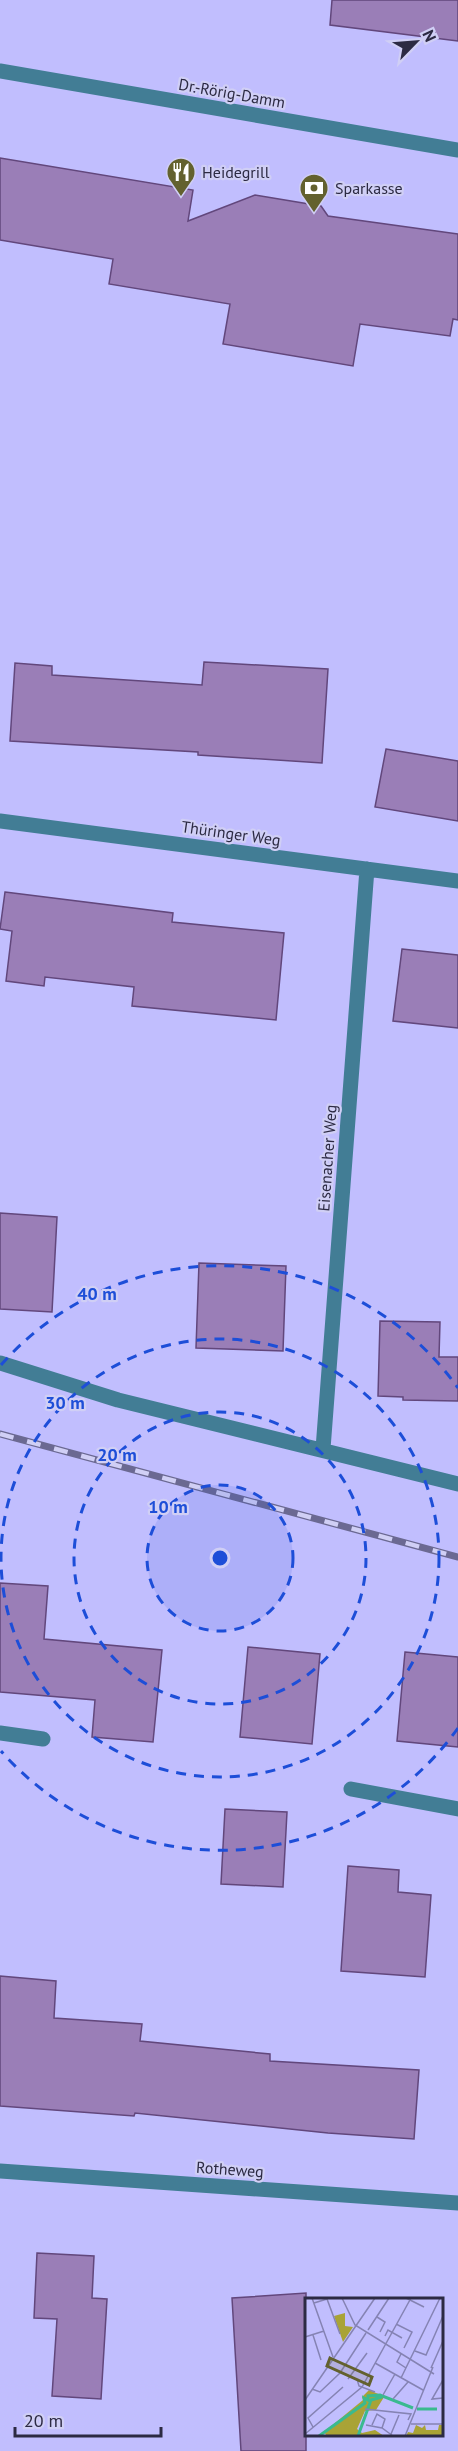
<svg xmlns="http://www.w3.org/2000/svg" width="458" height="2451" viewBox="0 0 458 2451" font-family="'PT Sans',sans-serif">
<style>
.building{fill:#9a7eb7;stroke:#62477c;stroke-width:1.5}
.lines{fill:none;stroke-linecap:round;stroke-linejoin:round}
.minor{stroke:#427d95;stroke-width:15}
.rail-casing{stroke:#6b6992;stroke-width:7}
.rail{stroke:#d0cff5;stroke-width:4.5;stroke-dasharray:14;stroke-linecap:butt}
.ring{fill:none;stroke:#1d4ed8;stroke-width:3;stroke-dasharray:10 8}
.labels{text-anchor:middle;dominant-baseline:central;stroke-width:4.5;stroke-linejoin:round;paint-order:stroke}
.street-label{font-size:16px;fill:#2c2a43;stroke:#d0cff5}
.poi-label{font-size:16px;fill:#2c2a43;stroke:#d0cff5;text-anchor:start}
.inset-river{fill:none;stroke:#3aba8f;stroke-width:3}
.inset-road{fill:none;stroke:#8583b3;stroke-width:1.5}
.view{fill:#63612e;fill-opacity:0.15;stroke:#63612e;stroke-width:3}
.inset-edge{fill:none;stroke:#2c2a43;stroke-width:3}
.centre{fill:#1d4ed8;stroke:#d0cff5;stroke-width:3}
.ring-label{font-size:18px;text-anchor:middle;font-weight:bold;fill:#1d4ed8;stroke:#d0cff5;stroke-width:4.5;stroke-linejoin:round;paint-order:stroke}
</style>
<rect width="100%" height="100%" fill="#c1befe"/>
<path class="building" d="M 332,0 L 458,0 L 458,41 L 330,25 Z
M 0,158 L 193,190 L 188,221 L 255,195 L 321,206 L 328,216 L 458,234 L 458,320 L 453,319 L 450,336 L 360,324 L 353,366 L 223,344 L 230,304 L 109,284 L 113,259 L 0,240 Z
M 204,662 L 328,669 L 322,763 L 198,755 L 198,752 L 10,741 L 15,663 L 52,666 L 52,675 L 202,685 Z
M 386,749 L 458,761 L 458,821 L 375,807 Z
M 5,892 L 173,913 L 172,922 L 284,933 L 276,1020 L 132,1006 L 134,987 L 45,977 L 44,986 L 6,981 L 12,931 L 0,929 Z
M 402,949 L 458,955 L 458,1028 L 393,1021 Z
M 0,1213 L 57,1217 L 52,1312 L 0,1309 Z
M 199,1263 L 286,1266 L 283,1351 L 196,1348 Z
M 380,1321 L 440,1322 L 439,1357 L 458,1357 L 458,1401 L 403,1400 L 403,1397 L 378,1396 Z
M 0,1583 L 48,1586 L 44,1639 L 162,1650 L 153,1742 L 92,1737 L 95,1700 L 0,1692 Z
M 248,1647 L 320,1654 L 312,1744 L 240,1737 Z
M 405,1652 L 458,1657 L 458,1747 L 397,1741 Z
M 225,1809 L 287,1812 L 283,1887 L 221,1884 Z
M 348,1866 L 399,1870 L 398,1892 L 431,1895 L 425,1977 L 341,1971 Z
M 0,1976 L 56,1981 L 54,2018 L 142,2024 L 140,2041 L 270,2054 L 270,2061 L 419,2070 L 414,2139 L 328,2133 L 135,2113 L 134,2116 L 0,2106 Z
M 37,2253 L 94,2256 L 92,2298 L 107,2299 L 101,2399 L 52,2396 L 57,2319 L 34,2318 Z
M 306,2293 L 306,2451 L 241,2451 L 232,2298 Z"/>
<g class="lines">
<path class="minor" d="M 0,71 L 458,150
M 0,821 L 458,881
M 0,1363 L 118,1400 L 458,1484
M 323,1449 L 367,869
M 0,1733 L 43,1739
M 351,1789 L 458,1809
M 0,2171 L 458,2203"/>
<g class="rail-casing">
<path id="rail" d="M 0,1434 L 458,1557"/>
</g>
<use href="#rail" class="rail"/>
</g>
<circle cx="220" cy="1558" r="73" fill="#1d4ed8" fill-opacity=".12"/>
<g class="ring">
<circle cx="220" cy="1558" r="73"/>
<circle cx="220" cy="1558" r="146"/>
<circle cx="220" cy="1558" r="219"/>
<path d="M458 1728A292 292 0 0 1 1 1751M1 1365A292 292 0 0 1 458 1388"/>
</g>
<defs>
<g id="restaurant-pin" transform="scale(1.5)"><path d="M0 17L-7.5 6A9.5 9.5 0 1 1 7.5 6Z" fill="#63612e" stroke="#d0cff5"/><path d="M-5-6h1v4h1v-4h1v4h1v-4h1v5L-1.5 .5V6h-2V.5L-5-1ZM5-6V6H3V1.5H1.5Q1.5-4 5-6Z" fill="#fff"/></g>
<g id="bank-pin" transform="scale(1.5)"><path d="M0 17L-7.5 6A9.5 9.5 0 1 1 7.5 6Z" fill="#63612e" stroke="#d0cff5"/><path d="M-6-4H6V4H-6ZM0-2.3a2.3 2.3 0 1 0 0 4.6a2.3 2.3 0 1 0 0-4.6Z" fill="#fff"/></g>
</defs>
<g fill-rule="evenodd">
<use href="#restaurant-pin" x="181" y="172"/>
<use href="#bank-pin" x="314" y="188"/>
</g>
<g class="labels">
<g class="street-label">
<text transform="translate(232 93) rotate(10)">Dr.-Rörig-Damm</text>
<text transform="translate(231 833) rotate(8)">Thüringer Weg</text>
<text transform="translate(327 1158) rotate(-86)">Eisenacher Weg</text>
<text transform="translate(230 2169) rotate(4)">Rotheweg</text>
</g>
<g class="poi-label">
<text x="202" y="172">Heidegrill</text>
<text x="335" y="188">Sparkasse</text>
</g>
</g>
<g transform="translate(305 2298)">
<rect width="138" height="138" fill="#c1befe"/>
<path d="M 40,15 L 40,28 L 48,29 L 38,44 L 29,18 ZM 64,92 L 104,109 L 79,99 L 71,112 L 60,113 L 52,131 L 57,135 L 70,132 L 79,138 L 22,138 L 19,134 L 58,102 L 57,99 ZM 111,127 L 117,130 L 120,127 L 121,132 L 133,132 L 134,127 L 138,127 L 138,138 L 101,138 L 103,134 L 108,135 Z" fill="#a9a336"/>
<path class="inset-river" d="M 112,111 L 132,111M 14,138 L 60,105 L 59,100 L 63,102 L 63,98 L 75,97 L 108,110M 53,138 L 66,102 L 77,99"/>
<path class="inset-road" d="M 7,0 L 28,59M 37,0 L 50,27 L 129,76M 101,0 L 119,9M 9,5 L 22,1 L 35,36M 72,19 L 80,24 L 75,34M 91,26 L 107,34 L 99,50M 63,32 L 84,0M 8,37 L 16,62M 80,38 L 83,32 L 97,40M 0,39 L 19,33M 110,53 L 121,57 L 138,18M 96,56 L 92,64 L 101,70M 70,65 L 118,92M 126,70 L 138,43M 96,80 L 135,0M 43,81 L 62,55M 52,81 L 54,88 L 70,94M 138,82 L 127,101 L 138,100M 7,91 L 15,94 L 35,75 L 61,35M 78,97 L 90,76M 88,101 L 103,84M 0,102 L 70,0M 60,111 L 106,116 L 103,122M 106,126 L 138,126M 61,127 L 77,130 L 88,138M 67,127 L 72,116 L 80,121 L 77,130M 8,129 L 3,120 L 38,89M 0,136 L 57,89 L 106,0M 86,136 L 94,117M 100,138 L 128,69"/>
<path class="view" d="M 25,60 L 67,79 L 64,87 L 22,68 Z"/>
<rect width="138" height="138" class="inset-edge"/>
</g>
<circle cx="220" cy="1558" r="9" class="centre"/>
<g class="ring-label">
<text x="97" y="1300">40 m</text>
<text x="65" y="1409">30 m</text>
<text x="117" y="1461">20 m</text>
<text x="168" y="1513">10 m</text>
</g>
<g transform="translate(416 42) rotate(65)" stroke="#d0cff5" stroke-width="4.5" paint-order="stroke">
<path d="M0-4.5L10 22L0 15L-10 22Z" fill="#2c2a43"/>
<text y="-9" font-size="16" font-weight="bold" text-anchor="middle" fill="#2c2a43">N</text>
</g>
<path d="M15 2427v9h146v-9" fill="none" stroke="#2c2a43" stroke-width="3"/>
<text x="24" y="2427" font-size="18" fill="#2c2a43" stroke="#d0cff5" stroke-width="4.5" paint-order="stroke">20 m</text>
</svg>
